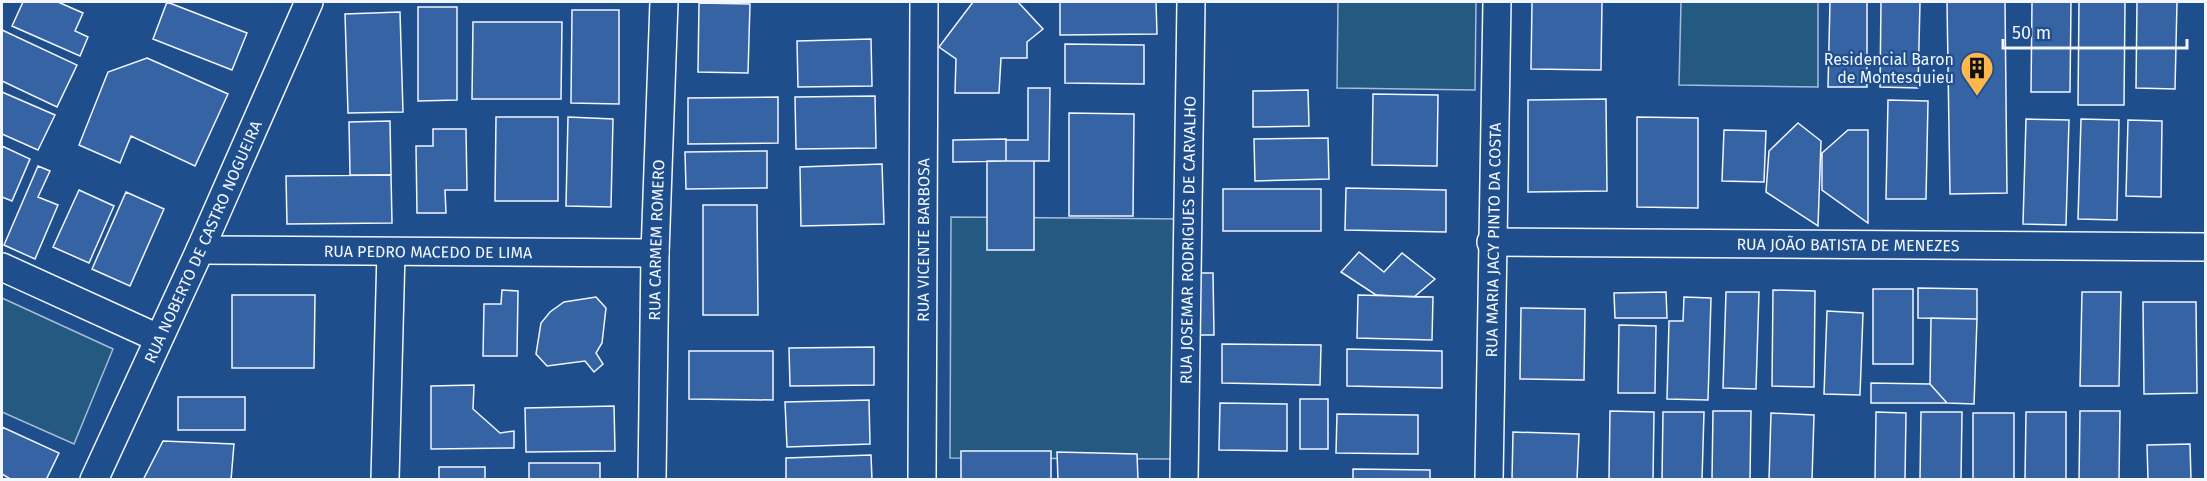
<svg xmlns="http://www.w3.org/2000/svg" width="2207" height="481" viewBox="0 0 2207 481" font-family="'Fira Sans',sans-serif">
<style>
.green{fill:#245a82;stroke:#a8bbd7;stroke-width:1.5}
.building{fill:#3563a3;stroke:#f2f6ff;stroke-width:1.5}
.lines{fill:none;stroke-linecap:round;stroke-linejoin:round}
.minor-casing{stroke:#f2f6ff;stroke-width:30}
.minor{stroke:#1f4e8c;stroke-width:27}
.labels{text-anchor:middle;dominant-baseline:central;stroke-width:4.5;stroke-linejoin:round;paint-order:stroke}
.poi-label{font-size:16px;fill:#f2f6ff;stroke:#1f4e8c;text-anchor:end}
.street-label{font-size:16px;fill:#f2f6ff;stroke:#1f4e8c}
</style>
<rect width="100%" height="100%" fill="#1f4e8c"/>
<path class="green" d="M 1338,2 L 1476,2 L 1475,90 L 1337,88 Z
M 1681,2 L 1818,2 L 1818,87 L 1679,85 Z
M 951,217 L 1181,219 L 1179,459 L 950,458 Z
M 2,298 L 113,349 L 74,444 L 2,412 Z"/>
<path class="building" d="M 23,2 L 58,2 L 83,13 L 75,31 L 88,37 L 80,56 L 12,26 Z
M 167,2 L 247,33 L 232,70 L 153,39 Z
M 973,2 L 1018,2 L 1043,29 L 1027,42 L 1027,58 L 1001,58 L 999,93 L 955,93 L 956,59 L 939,47 Z
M 1060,2 L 1156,2 L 1157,34 L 1060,35 Z
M 1532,2 L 1602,2 L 1601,70 L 1531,69 Z
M 1830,2 L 1867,2 L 1867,87 L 1828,87 Z
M 1881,2 L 1920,2 L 1918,88 L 1880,87 Z
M 1947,2 L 2005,2 L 2007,193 L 1950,194 Z
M 2032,2 L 2071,2 L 2070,92 L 2031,92 Z
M 2079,2 L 2125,2 L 2124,105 L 2078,105 Z
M 2137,2 L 2177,2 L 2175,89 L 2136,88 Z
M 699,3 L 750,4 L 748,73 L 698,72 Z
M 418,7 L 457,7 L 457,100 L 418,101 Z
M 572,10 L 619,10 L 619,104 L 571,103 Z
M 400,12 L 403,112 L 348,113 L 345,14 Z
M 473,22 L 562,22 L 561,99 L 472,99 Z
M 2,30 L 77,65 L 57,107 L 2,81 Z
M 871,39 L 872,86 L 798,87 L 797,41 Z
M 1065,44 L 1144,45 L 1144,84 L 1065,83 Z
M 147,58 L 228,94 L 195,166 L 131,136 L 120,163 L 79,145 L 108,72 Z
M 1028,88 L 1050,88 L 1049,161 L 1006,161 L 1006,140 L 1028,140 Z
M 1308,90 L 1309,126 L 1253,127 L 1253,91 Z
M 2,92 L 55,115 L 38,150 L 2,134 Z
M 1373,94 L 1438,95 L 1437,166 L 1372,165 Z
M 875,96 L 876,148 L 796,149 L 795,97 Z
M 778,97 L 778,143 L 688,144 L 688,98 Z
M 1606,99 L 1607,191 L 1528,192 L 1528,100 Z
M 1888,100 L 1928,101 L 1926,199 L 1886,199 Z
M 1069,113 L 1134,114 L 1133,216 L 1069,216 Z
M 496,117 L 558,117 L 558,201 L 495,201 Z
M 568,117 L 613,119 L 611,207 L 566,206 Z
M 1637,117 L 1698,118 L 1698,208 L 1637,207 Z
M 2026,119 L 2069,120 L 2066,225 L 2023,224 Z
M 2081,119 L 2119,120 L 2117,220 L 2078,219 Z
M 2128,120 L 2162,121 L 2161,197 L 2126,196 Z
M 390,121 L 391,175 L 350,175 L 349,122 Z
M 1798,123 L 1821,141 L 1818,226 L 1766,192 L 1769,151 Z
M 433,129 L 466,129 L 467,190 L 445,190 L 446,213 L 417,213 L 416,146 L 433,146 Z
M 1724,130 L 1766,131 L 1764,182 L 1722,181 Z
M 1848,130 L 1868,130 L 1868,223 L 1822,190 L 1822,153 Z
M 1328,138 L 1329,179 L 1255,181 L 1254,139 Z
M 1006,139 L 1006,161 L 953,162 L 953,140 Z
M 2,146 L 30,159 L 12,201 L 2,197 Z
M 767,151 L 767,188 L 686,189 L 685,152 Z
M 987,161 L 1034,161 L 1034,250 L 987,250 Z
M 882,164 L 884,224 L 801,226 L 800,167 Z
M 38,166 L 50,171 L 38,197 L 58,205 L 35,259 L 4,245 Z
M 391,175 L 392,223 L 287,224 L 286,176 Z
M 1346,188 L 1446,190 L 1446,232 L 1345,230 Z
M 1223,189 L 1321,189 L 1321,231 L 1223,231 Z
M 79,190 L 114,206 L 89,263 L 53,247 Z
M 126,192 L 164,209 L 130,286 L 92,269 Z
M 703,205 L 757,205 L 758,315 L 703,315 Z
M 1359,252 L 1384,272 L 1402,253 L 1435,279 L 1414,297 L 1376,295 L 1341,272 Z
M 1198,273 L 1213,273 L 1214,335 L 1199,335 Z
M 1918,288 L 1977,289 L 1977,319 L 1918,318 Z
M 1873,289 L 1913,289 L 1913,364 L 1873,364 Z
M 502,290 L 518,291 L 517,356 L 483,356 L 484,304 L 501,304 Z
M 1773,290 L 1815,291 L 1814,387 L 1772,386 Z
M 1666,292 L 1667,318 L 1615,318 L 1614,293 Z
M 1726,292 L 1759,292 L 1756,389 L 1723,388 Z
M 2082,292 L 2121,292 L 2119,386 L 2080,386 Z
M 232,295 L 315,295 L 314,368 L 232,368 Z
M 1358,295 L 1433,297 L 1432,340 L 1357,338 Z
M 596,297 L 606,308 L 602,343 L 596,353 L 603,364 L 594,372 L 585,361 L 547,366 L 536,354 L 541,323 L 550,312 L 564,302 Z
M 1684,297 L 1711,298 L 1708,400 L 1667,399 L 1669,321 L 1683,321 Z
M 2143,302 L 2196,302 L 2197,393 L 2144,394 Z
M 1521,308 L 1585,309 L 1584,380 L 1520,379 Z
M 1827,311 L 1863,313 L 1860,395 L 1824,394 Z
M 1931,318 L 1977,319 L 1974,404 L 1947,403 L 1930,384 Z
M 1619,325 L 1656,326 L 1655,393 L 1618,393 Z
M 1222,344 L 1321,345 L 1320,385 L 1222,383 Z
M 874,347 L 874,385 L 790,386 L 789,348 Z
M 1347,349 L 1442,351 L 1442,388 L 1347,386 Z
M 689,351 L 773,351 L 773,400 L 689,399 Z
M 1871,383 L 1930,384 L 1947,403 L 1871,403 Z
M 474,385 L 473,409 L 500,433 L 514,431 L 514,448 L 431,449 L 431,386 Z
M 178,397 L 245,397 L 245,430 L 178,430 Z
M 1300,399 L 1328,399 L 1328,449 L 1300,449 Z
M 869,400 L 870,444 L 787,447 L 785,402 Z
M 1220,403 L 1287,404 L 1287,451 L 1219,450 Z
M 614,406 L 615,451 L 526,452 L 525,408 Z
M 1610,411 L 1654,412 L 1653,480 L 1609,480 Z
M 1713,411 L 1751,411 L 1750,480 L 1712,480 Z
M 2080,411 L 2120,411 L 2119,480 L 2079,480 Z
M 1663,412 L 1704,412 L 1702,480 L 1662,480 Z
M 1876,412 L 1906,413 L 1905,480 L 1875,480 Z
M 1921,412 L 1962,412 L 1961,480 L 1920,480 Z
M 2026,412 L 2066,412 L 2066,480 L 2025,480 Z
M 1771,413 L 1814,415 L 1812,480 L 1769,480 Z
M 1973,413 L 2014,413 L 2014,480 L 1973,480 Z
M 1337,414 L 1418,415 L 1418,454 L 1336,453 Z
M 2,427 L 59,453 L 46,480 L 12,480 L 2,474 Z
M 1513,432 L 1579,434 L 1577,480 L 1512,480 Z
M 163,441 L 234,444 L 231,480 L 143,480 Z
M 2190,444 L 2191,480 L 2148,480 L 2147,445 Z
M 961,451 L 1051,451 L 1051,480 L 961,480 Z
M 1057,452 L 1137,454 L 1138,480 L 1058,480 Z
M 871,455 L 872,480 L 786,480 L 786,458 Z
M 529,463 L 600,463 L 600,480 L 529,480 Z
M 439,467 L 485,467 L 485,480 L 439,480 Z
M 1353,469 L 1430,470 L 1430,480 L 1353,480 Z"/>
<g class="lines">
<g class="minor-casing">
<g id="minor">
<path id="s1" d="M 1491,242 L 2206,247"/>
<path id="s2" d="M 200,250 L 655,253"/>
<path d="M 2,267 L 158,338"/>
<path id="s3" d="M 94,480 L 200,250 L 309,2"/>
<path d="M 385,480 L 391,252"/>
<path id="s4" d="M 652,480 L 655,253 L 664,2"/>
<path id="s5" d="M 922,480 L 924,2"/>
<path id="s6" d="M 1184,480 L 1191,2"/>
<path id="s7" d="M 1489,480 L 1497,2"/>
</g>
</g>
<use href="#minor" class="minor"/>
</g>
<defs>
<g id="building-pin" transform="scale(1.725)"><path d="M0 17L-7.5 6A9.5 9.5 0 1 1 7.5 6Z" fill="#ffb74d" stroke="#1f4e8c"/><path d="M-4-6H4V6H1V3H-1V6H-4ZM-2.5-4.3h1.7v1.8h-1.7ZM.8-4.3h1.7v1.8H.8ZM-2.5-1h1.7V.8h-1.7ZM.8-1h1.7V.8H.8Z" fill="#111"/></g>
</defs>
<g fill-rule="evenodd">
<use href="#building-pin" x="1977" y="68"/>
</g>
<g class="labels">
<g class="poi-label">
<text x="1954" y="59">Residencial Baron<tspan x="1954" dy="18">de Montesquieu</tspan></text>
</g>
<g class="street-label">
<text stroke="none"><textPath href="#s4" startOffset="240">RUA CARMEM ROMERO</textPath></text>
<text stroke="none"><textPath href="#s6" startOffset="240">RUA JOSEMAR RODRIGUES DE CARVALHO</textPath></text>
<text stroke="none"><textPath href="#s7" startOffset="240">RUA MARIA JACY PINTO DA COSTA</textPath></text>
<text stroke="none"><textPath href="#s3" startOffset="262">RUA NOBERTO DE CASTRO NOGUEIRA</textPath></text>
<text stroke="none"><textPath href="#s5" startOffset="240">RUA VICENTE BARBOSA</textPath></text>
<text stroke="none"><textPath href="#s1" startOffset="357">RUA JOÃO BATISTA DE MENEZES</textPath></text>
<text stroke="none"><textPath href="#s2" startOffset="228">RUA PEDRO MACEDO DE LIMA</textPath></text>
</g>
</g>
<rect width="2207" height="481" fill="none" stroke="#f2f6ff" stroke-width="6"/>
<path d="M2003 39v9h184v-9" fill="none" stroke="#f2f6ff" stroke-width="3"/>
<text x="2012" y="39" font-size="18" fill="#f2f6ff" stroke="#1f4e8c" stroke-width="4.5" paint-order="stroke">50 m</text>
</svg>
